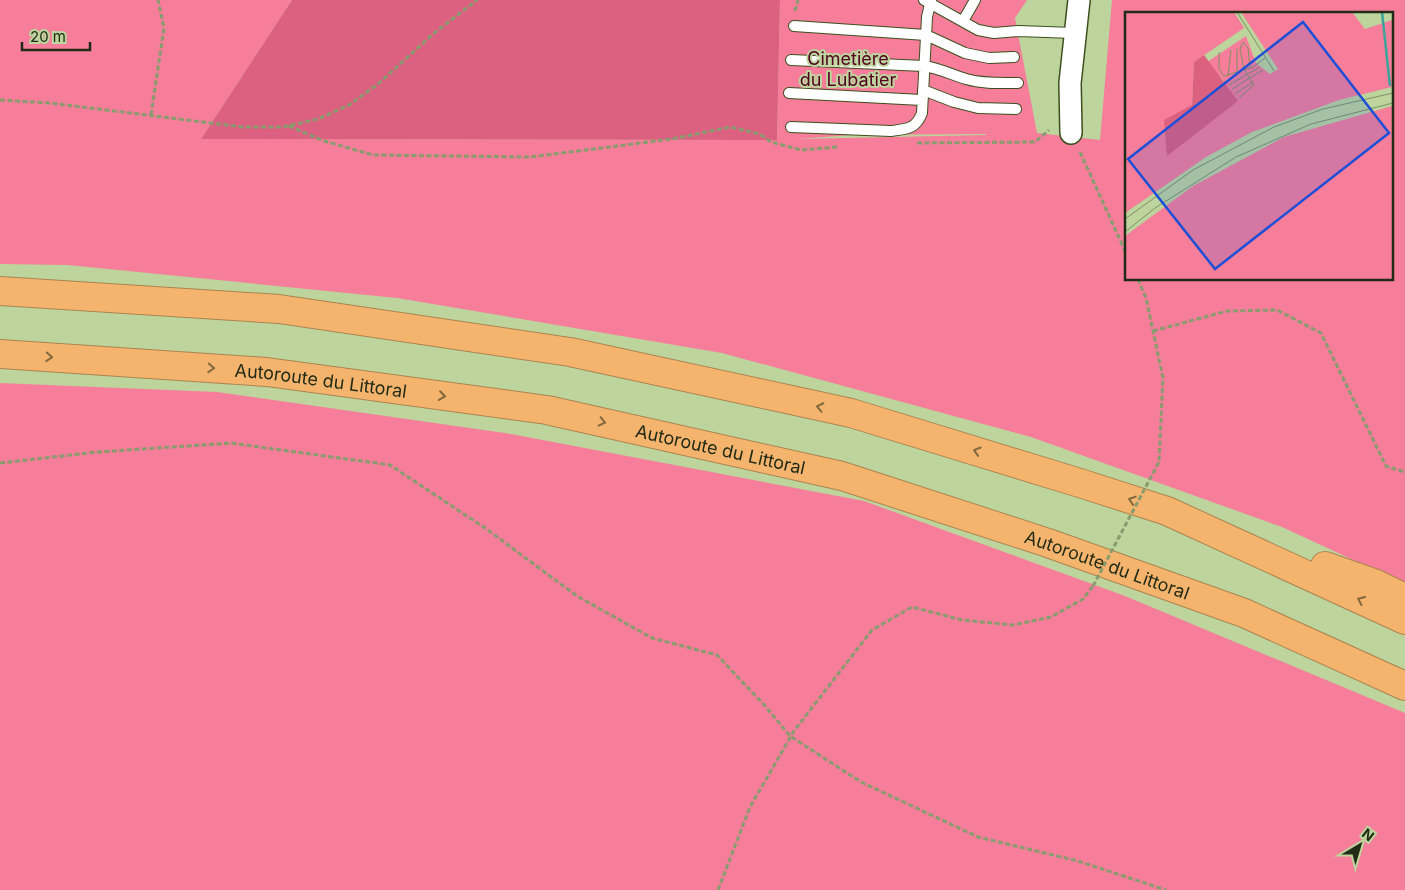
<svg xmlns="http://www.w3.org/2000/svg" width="1405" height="890" viewBox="0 0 1405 890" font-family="Inter,sans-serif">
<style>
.green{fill:#f67e9a;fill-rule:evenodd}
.forest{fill:#dc607f}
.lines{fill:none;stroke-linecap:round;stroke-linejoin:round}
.service-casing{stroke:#3c4f1c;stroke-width:12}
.minor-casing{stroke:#3c4f1c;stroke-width:24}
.motorway-casing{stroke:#ab844f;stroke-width:30}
.path{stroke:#899b6f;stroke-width:3;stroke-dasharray:5 2.5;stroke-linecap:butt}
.service{stroke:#fff;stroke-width:10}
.minor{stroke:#fff;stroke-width:21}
.motorway{stroke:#f5b46e;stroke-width:28}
.path-bridge{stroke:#899b6f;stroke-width:3;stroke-dasharray:5 2.5;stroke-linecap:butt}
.oneway{stroke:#81693d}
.labels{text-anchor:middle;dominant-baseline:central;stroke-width:4;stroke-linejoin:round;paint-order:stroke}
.park-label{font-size:18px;fill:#530120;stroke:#bdd49d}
.street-label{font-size:18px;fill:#222b15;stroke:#bdd49d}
.inset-river{fill:none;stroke:#3ea49b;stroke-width:2.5}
.inset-road{fill:none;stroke:#7f9067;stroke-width:1}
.view{fill:#1d4ed8;fill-opacity:0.15;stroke:#1d4ed8;stroke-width:2.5}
.inset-edge{fill:none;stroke:#222b15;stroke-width:2.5}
</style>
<rect width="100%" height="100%" fill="#bdd49d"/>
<path class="green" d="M 0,0 L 292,0 L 201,139 L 777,140 L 780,0 L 1027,0 L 1015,18 L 1037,133 L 1100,140 L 1112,0 L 1405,0 L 1405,584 L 1282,527 L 1031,437 L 722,353 L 397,298 L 68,265 L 0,264 ZM 1126,14 L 1391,14 L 1391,279 L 1126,279 ZM 986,134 L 986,135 L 797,139 L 852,135 Z
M 0,383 L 217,392 L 511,434 L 864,501 L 1125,596 L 1405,713 L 1405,890 L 0,890 Z"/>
<path class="forest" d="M 292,0 L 780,0 L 777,140 L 201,139 Z"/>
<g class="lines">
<g class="service-casing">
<path id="service" d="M 924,0 L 978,30 L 994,33 L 1018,31 L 1074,33
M 963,21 L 975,0
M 794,26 L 926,35 L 965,53 L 989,58 L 1014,57
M 791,60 L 924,66 C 939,68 952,75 966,79 C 983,84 1001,83 1018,83
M 923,90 L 954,102 L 978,108 L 1016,109
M 789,93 L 922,100
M 791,127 L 891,131 C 907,129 916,129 922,113 L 927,17 L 931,0"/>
</g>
<g class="minor-casing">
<path id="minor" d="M 1071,133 L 1070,83 L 1079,0"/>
</g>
<g class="motorway-casing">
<g id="motorway">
<path d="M 0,291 L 279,309 L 570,352 L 851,413 L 1083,484 L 1167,511 L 1405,620"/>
<path id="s1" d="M 0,354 L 267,372 L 547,410 L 842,476 L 1048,543 L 1244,613 L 1405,686"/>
<path d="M 1325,566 L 1376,584 L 1405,598"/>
</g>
</g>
<path class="path" d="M 795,11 L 798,0
M 0,100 L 50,103 L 243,127 L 283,127 L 318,119 L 349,105 L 378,84 L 433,34 L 477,0
M 151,115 L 164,28 L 158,0
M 289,126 L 324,141 L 373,155 L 530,157 L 672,139 L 730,127 L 760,134 L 771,142 L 801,150 L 838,147
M 917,143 L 1035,142 L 1049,130
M 1080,152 L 1126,253
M 1138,279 L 1146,298 L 1163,378 L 1159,462
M 1153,331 L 1227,311 L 1277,310 L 1321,333 L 1386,466 L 1405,472
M 0,463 L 97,452 L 231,443 L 390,465 L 485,528 L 577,596 L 652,638 L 717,655 L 766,707 L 790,736 L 861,782 L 978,837 L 1078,861 L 1166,890
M 718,890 L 750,807 L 794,731 L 872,630 L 912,607 L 962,620 L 1013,625 L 1051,617 L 1083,599 L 1093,586"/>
<use href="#service" class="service"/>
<use href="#minor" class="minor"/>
<use href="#motorway" class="motorway"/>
<path class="path-bridge" d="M 1093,586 L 1159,462"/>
</g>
<defs><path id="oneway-chevron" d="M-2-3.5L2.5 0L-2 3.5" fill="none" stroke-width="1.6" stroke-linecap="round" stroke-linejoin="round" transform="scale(1.25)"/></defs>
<g class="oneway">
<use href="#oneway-chevron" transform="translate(49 357) rotate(4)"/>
<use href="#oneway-chevron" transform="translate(211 368) rotate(4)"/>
<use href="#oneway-chevron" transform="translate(442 396) rotate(8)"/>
<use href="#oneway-chevron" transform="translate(820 407) rotate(-168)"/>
<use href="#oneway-chevron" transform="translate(602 422) rotate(13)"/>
<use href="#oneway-chevron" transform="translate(977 451) rotate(-163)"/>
<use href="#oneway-chevron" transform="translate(1132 500) rotate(-162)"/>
<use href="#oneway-chevron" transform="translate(1361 600) rotate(-155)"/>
</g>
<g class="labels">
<g class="park-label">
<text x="848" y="58">Cimetière<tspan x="848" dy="21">du Lubatier</tspan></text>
</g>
<g class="street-label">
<text stroke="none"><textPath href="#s1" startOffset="322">Autoroute du Littoral</textPath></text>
<text stroke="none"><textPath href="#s1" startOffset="728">Autoroute du Littoral</textPath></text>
<text stroke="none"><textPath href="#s1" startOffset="1132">Autoroute du Littoral</textPath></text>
</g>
</g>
<g transform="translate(1125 12)">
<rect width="268" height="268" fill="#bdd49d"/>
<path d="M 0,0 L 109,0 L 119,16 L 69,50 L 67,93 L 42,144 L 99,69 L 82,50 L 121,24 L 131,51 L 145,62 L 153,57 L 116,0 L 227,0 L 240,17 L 267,8 L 267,75 L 214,88 L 127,120 L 81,145 L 0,201 ZM 267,94 L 267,267 L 0,267 L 0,224 L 68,174 L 159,125 Z" fill="#f67e9a"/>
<path d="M 79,43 L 113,89 L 42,144 L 39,108 L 67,93 L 69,50 Z" fill="#dc607f"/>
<path class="inset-river" d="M 257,0 L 265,74"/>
<path class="inset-road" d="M 112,0 L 149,59M 112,37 L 112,59M 94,40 L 94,57 L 99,64 L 128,55 L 140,46M 103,64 L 106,38M 104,73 L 135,55M 107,77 L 138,58M 110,82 L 128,70M 114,86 L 129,73 L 119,57 L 115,37 L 118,30 L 123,36 L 125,56M 0,207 L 68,158 L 149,115 L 198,97 L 268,81M 0,220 L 30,196 L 111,145 L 186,112 L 268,91"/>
<path class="view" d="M 178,10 L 264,121 L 90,257 L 3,147 Z"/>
<rect width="268" height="268" class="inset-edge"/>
</g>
<g transform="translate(1360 845) rotate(38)" stroke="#bdd49d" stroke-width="4" paint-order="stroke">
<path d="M0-4L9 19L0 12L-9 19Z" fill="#222b15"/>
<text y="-8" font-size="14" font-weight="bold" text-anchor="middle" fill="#222b15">N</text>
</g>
<path d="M22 42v8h68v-8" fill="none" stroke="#222b15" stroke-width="2.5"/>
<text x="30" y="42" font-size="15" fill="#222b15" stroke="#bdd49d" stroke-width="4" paint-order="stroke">20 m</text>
</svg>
